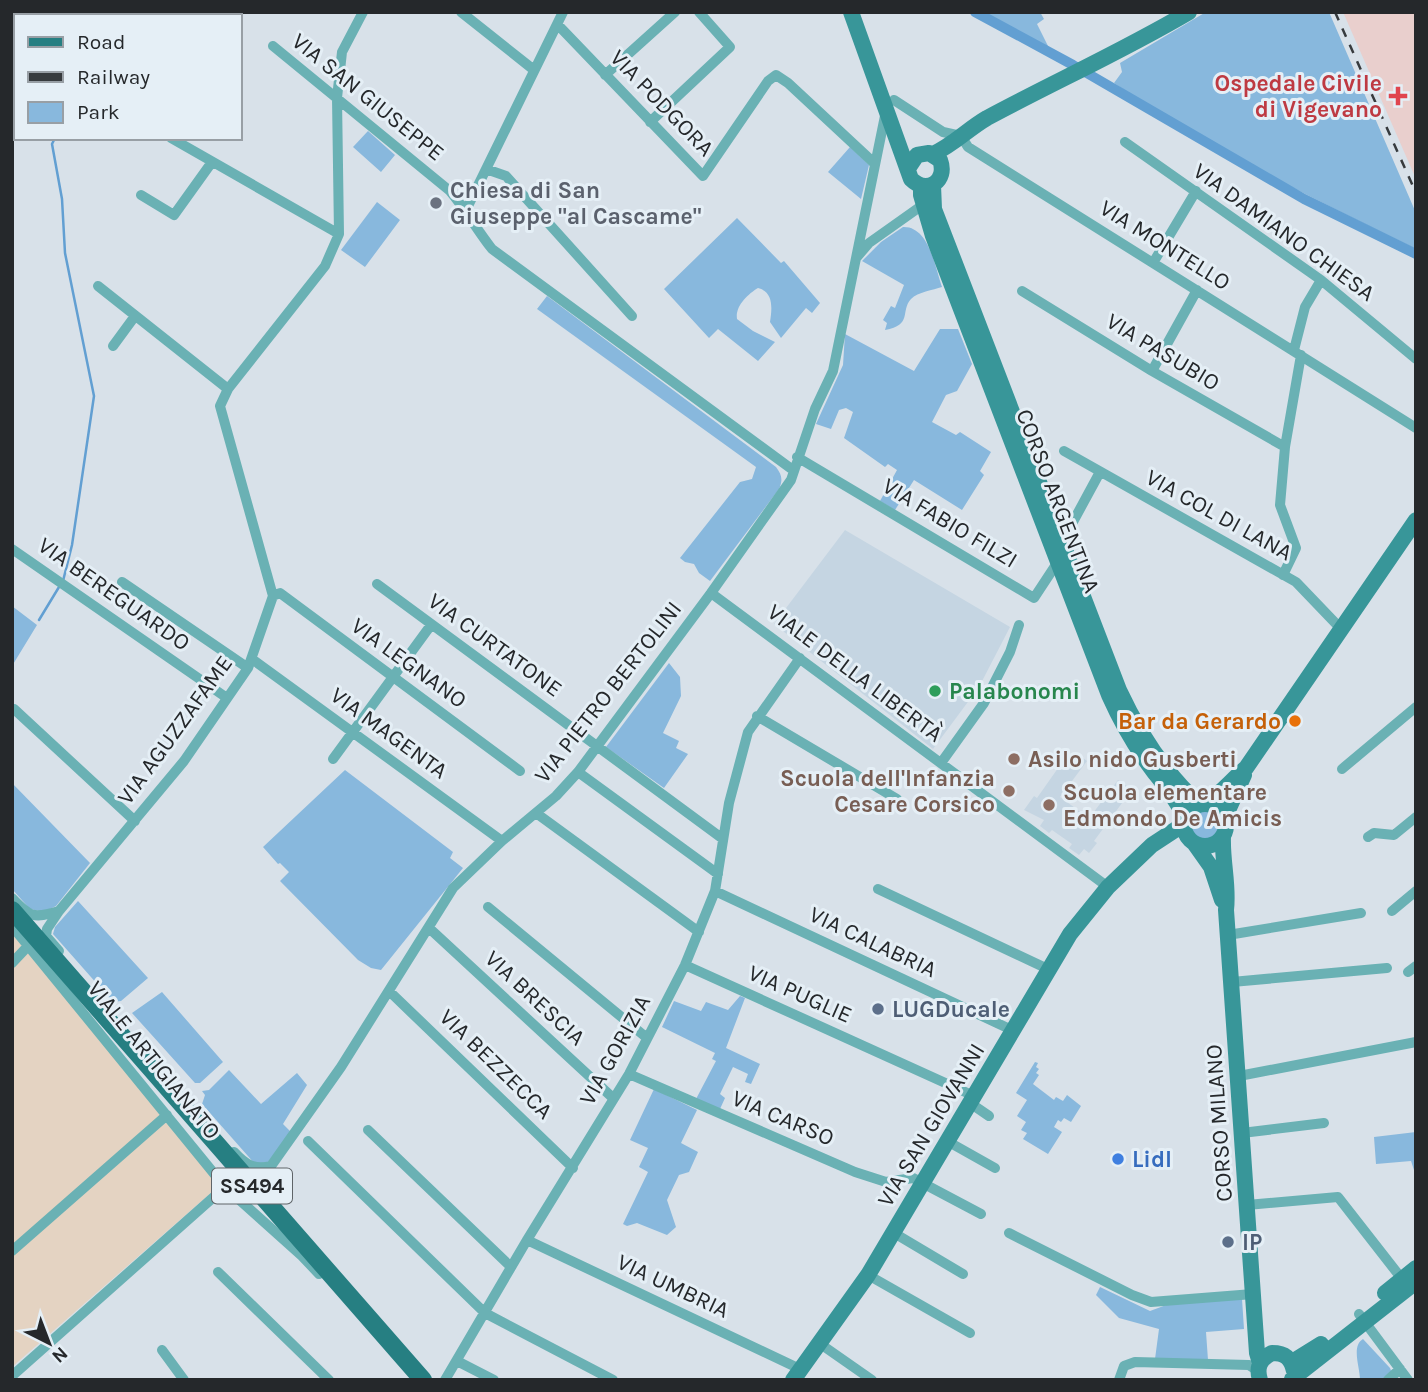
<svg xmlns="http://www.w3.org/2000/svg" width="1428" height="1392" viewBox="0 0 1428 1392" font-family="Karla,sans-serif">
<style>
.built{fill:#c5d5e2}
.industrial{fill:#e4d3c2}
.medical{fill:#e9cfcd}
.green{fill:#88b8dd}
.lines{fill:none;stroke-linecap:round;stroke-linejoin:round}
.stream{stroke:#629fd2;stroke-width:2.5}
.canal{stroke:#629fd2;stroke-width:10}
.street{stroke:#6ab1b4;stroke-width:10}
.secondary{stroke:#389699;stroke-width:16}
.primary{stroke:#267f82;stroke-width:18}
.rail{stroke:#373b3e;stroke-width:2.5;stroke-dasharray:9 9;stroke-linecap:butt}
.health-dot{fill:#e0444e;stroke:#e5eff6;stroke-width:2.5}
.worship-dot{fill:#6b7280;stroke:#e5eff6;stroke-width:2.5}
.leisure-dot{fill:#2e9e5b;stroke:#e5eff6;stroke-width:2.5}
.food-dot{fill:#e8710a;stroke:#e5eff6;stroke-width:2.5}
.education-dot{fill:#8d6e63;stroke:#e5eff6;stroke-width:2.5}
.service-dot{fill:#5c6f8a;stroke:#e5eff6;stroke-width:2.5}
.shop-dot{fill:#3f7fe0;stroke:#e5eff6;stroke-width:2.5}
.labels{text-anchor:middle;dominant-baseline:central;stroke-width:6;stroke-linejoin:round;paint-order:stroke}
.shield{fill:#e5eff6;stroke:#5f6468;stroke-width:2}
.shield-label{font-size:21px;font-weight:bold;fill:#25282b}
.health-label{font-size:23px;font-weight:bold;fill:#be3a42;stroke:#e5eff6;text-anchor:end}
.street-label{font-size:23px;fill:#25282b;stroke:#e5eff6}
.worship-label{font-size:23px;font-weight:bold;fill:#5b616d;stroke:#e5eff6;text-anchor:start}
.leisure-label{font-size:23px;font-weight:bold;fill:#27864d;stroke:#e5eff6;text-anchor:start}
.food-label{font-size:23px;font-weight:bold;fill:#c56008;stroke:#e5eff6;text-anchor:end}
.education-label{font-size:23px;font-weight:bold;fill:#785e54;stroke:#e5eff6;text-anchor:start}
.service-label{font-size:23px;font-weight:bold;fill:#4e5e75;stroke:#e5eff6;text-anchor:start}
.shop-label{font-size:23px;font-weight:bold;fill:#366cbe;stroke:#e5eff6;text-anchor:start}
</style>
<rect width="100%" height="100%" fill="#d8e1e9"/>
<path class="built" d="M 845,530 L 1010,627 L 979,687 L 933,749 L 774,624 Z
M 1076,753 L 1087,761 L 1060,797 L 1086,816 L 1084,818 L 1087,821 L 1118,780 L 1134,791 L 1127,801 L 1125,799 L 1094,841 L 1097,843 L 1089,853 L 1084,849 L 1079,855 L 1069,848 L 1072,844 L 1052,830 L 1049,833 L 1040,826 L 1044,820 L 1024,810 L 1034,796 L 1037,798 L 1063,761 L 1068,764 Z"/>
<path class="industrial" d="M 12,930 L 211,1176 L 213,1191 L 12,1367 Z"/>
<path class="medical" d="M 1343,12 L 1416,12 L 1416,179 Z"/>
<path class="green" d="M 980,12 L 1040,12 L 1044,19 L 1037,24 L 1051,52 Z
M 1206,12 L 1329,12 L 1416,213 L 1416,249 C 1313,199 1209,147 1114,83 L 1122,72 L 1120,63 Z
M 368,131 L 395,155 L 381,172 L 353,147 Z
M 850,147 L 869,165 L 861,199 L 828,172 Z
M 377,202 L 400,220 L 365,267 L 341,250 Z
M 737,218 L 781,263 L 784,261 L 820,303 L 812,313 L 806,308 L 781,338 L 770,322 C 772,309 774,292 758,288 C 748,294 735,306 737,319 L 753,331 L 775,342 L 758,361 L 718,329 L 709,338 L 664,289 Z
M 903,227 C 929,226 935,267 942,287 C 933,290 918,292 911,299 C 900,311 913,325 885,330 L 887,323 L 883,320 L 891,306 L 895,308 L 904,285 L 862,261 L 881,242 Z
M 547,296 L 776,467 C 782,475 783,480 779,489 L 710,581 L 699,573 L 694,564 L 685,562 L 680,558 L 740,482 L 752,479 L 756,467 L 537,309 Z
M 940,329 L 958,329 L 972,364 L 957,391 L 946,395 L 932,422 L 956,435 L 960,432 L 991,452 L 980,471 L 984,475 L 962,510 L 914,480 L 895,510 L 880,501 L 897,470 L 888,464 L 885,467 L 844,438 L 853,412 L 846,408 L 839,410 L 831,429 L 816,424 L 843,365 L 845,334 L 914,371 Z
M 12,606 L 37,625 L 12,666 Z
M 669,663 L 680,677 L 681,696 L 663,733 L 679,741 L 676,748 L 688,754 L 664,788 L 606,747 Z
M 345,770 L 453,852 L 450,858 L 463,868 L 381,970 L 371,968 L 358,960 L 280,881 L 289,872 L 280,863 L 278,864 L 263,847 Z
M 12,783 L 90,863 L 56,906 L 44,912 L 30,909 L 12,889 Z
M1191 825a14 14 0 1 1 28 0a14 14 0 1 1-28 0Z
M 78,901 L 148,978 L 121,1001 L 113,1002 L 53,934 L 55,927 Z
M 162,992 L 223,1062 L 200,1083 L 195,1083 L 132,1013 Z
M 740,996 L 745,998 L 726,1048 L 760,1064 L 751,1084 L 745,1082 L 748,1074 L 733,1067 L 720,1094 L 725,1098 L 720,1109 L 696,1099 L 716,1061 L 712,1059 L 715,1053 L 662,1027 L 674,1001 L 701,1011 L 706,1002 L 728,1010 Z
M 1035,1062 L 1038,1063 L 1036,1067 L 1039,1069 L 1036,1073 L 1039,1075 L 1033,1084 L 1054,1100 L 1056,1097 L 1063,1101 L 1067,1095 L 1081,1106 L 1071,1122 L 1064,1118 L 1061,1122 L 1058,1120 L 1054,1127 L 1062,1132 L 1048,1154 L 1023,1139 L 1027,1133 L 1021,1130 L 1026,1122 L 1017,1116 L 1027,1100 L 1016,1093 Z
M 229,1070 L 261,1104 L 297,1073 L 307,1085 L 283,1124 L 292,1133 L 268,1162 L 255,1164 L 202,1104 L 205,1095 L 202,1091 L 209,1090 Z
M 654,1089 L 697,1110 L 681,1143 L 698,1152 L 689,1172 L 679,1175 L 667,1200 L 676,1227 L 667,1235 L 637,1223 L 627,1226 L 623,1224 L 648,1172 L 639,1167 L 648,1148 L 630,1140 Z
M 1416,1132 L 1416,1176 L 1411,1161 L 1376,1164 L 1374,1137 Z
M 1100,1287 L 1150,1311 L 1169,1304 L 1242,1299 L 1244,1329 L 1206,1332 L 1208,1360 L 1155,1359 L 1159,1329 L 1119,1318 L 1096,1295 Z
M 1363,1339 L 1390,1368 L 1392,1373 L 1383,1380 L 1360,1380 C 1360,1367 1351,1346 1363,1339 Z"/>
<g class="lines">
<path class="stream" d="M 114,16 L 115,12
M 55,138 L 52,144 L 62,199 L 65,253 L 94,396 L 72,545 L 63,581
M 39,620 L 59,587"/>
<path class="canal" d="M 975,12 L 1073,65 L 1304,199 L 1416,254"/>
<path class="street" d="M 461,12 L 534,70
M 69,16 L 72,12
M 121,16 L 122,12
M 558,25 L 703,176 L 768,81 L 776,75 L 788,83 L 874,163
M 273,46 L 450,191 C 466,210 477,230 492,249 L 793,470
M 12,59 L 16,63
M 605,75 L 675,12
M 894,100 L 943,132 L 961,136 L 968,147 L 1416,428
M 650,122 L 730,47 L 699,12
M 171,138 L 339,234
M 1125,142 L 1321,280 L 1416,359
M 486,169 L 506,176 L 632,316
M 141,195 L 174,215 L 212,162
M 466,210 L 563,12
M 857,257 L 869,243 L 924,204
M 1153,263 L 1196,191
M 98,286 L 228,389
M 1022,291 L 1152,371 L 1285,447
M 113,346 L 135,316
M 1294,350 L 1305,307 L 1321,280
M 1152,371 L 1197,290
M 1064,451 L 1296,582 L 1342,630
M 797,457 L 1034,598 L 1059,560
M 1061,544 L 1100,472
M 12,549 L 227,698
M 1283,575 L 1296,548 L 1280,505 L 1285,447 L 1301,355
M 122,582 L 248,668
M 377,584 L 723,839
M 711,593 L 1108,887
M 273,596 L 280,593 L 520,771
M 252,659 L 502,841
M 14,709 L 135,821
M 757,716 L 897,799
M 333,759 L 431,625
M 941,763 L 984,703 L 1010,652 L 1019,625
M 1342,769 L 1416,707
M 578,772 L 718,874
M 536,813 L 699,932
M 1368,837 L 1374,833 L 1394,835 L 1416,817
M 878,889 L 1050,970
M 715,891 L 1014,1031
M 12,898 C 30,917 33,919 59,911
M 488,907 L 647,1038
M 1392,911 L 1416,891
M 12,926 L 225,1187 L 302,1256 L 319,1274
M 429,928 L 613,1098
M 1228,935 L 1361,913
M 59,951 L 46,936 L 47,929 L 59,911 L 184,761 L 248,668 L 273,596 L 220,406 L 228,389 L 325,266 L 339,234 L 337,98 L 342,52 L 363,12
M 12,963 L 29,945
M 685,965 L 974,1096
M 1408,972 L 1416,966
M 1232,982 L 1387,968
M 389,991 L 573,1168
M 629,1074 L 855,1172 L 886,1182 L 913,1178 L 981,1214
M 1239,1076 L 1416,1042
M 970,1103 L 989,1116
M 368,1130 L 511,1267
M 1242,1133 L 1324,1123
M 308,1141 L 485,1313 L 613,1380
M 947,1141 L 995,1168
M 234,1152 C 246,1165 254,1170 271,1166
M 273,1198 L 265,1186 L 271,1166 L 341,1067 L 453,888 L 502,841 L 556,796 L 578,772 L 711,593 L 791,480 L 815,409 L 833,371 L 886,111
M 1247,1205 L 1338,1197 L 1402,1279
M 894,1233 L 963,1274
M 1009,1233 L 1132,1295 L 1151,1302 L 1253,1294
M 527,1240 L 800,1369
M 12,1251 L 167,1115
M 218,1272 L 329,1380
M 868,1275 L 970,1333
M 1359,1314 L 1408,1380
M 819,1343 L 872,1380
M 162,1350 L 184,1380
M 457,1361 L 494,1380
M 12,1376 L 225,1187
M 445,1380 L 527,1240 L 629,1074 L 685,965 L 715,891 L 729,803 L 748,732 L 800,658
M 1119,1380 L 1124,1366 L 1135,1362 L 1249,1365 L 1258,1371
M 1388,1380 L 1400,1369"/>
<path class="secondary" d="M 851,12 L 911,179 C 927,195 948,181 940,160 L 929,153 L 917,155 L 909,167
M 933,154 C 953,145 968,129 987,118 C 1054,82 1123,51 1189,12
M 933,185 L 934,209 L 1119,690 C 1139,733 1164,772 1199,804
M 921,186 L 921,195 L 933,236 L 1109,695 C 1121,722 1136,748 1154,772 C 1166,787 1177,800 1185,818
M 1206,803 C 1222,793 1232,779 1246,768 L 1416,520
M1184 825a21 21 0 1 1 42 0a21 21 0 1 1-42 0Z
M 1225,817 L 1244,775
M 1223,837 C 1222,862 1229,885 1226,910 L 1257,1353 L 1260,1363
M 1194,843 L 1211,867 L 1222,900
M 1385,1293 L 1416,1268
M 1292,1362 L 1321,1344
M 1292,1379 L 1416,1282
M 793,1380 L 868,1275 L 1070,934 L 1108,887 L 1152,845 L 1184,824
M 1260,1380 C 1256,1367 1260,1359 1272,1353 C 1285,1353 1291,1358 1294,1371"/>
<path class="primary" d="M 12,910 L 423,1380"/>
<path class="rail" d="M 1335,12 L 1416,193"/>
</g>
<path class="health-dot" d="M1394.5 85.5h7v7h7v7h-7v7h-7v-7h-7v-7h7z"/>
<circle class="worship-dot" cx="436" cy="203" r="7"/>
<circle class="leisure-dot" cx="935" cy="691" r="7"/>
<circle class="food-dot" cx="1295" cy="721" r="7"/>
<g class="education-dot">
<circle cx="1014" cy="759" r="7"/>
<circle cx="1009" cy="791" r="7"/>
<circle cx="1049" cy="805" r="7"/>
</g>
<g class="service-dot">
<circle cx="878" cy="1009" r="7"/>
<circle cx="1228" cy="1242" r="7"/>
</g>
<circle class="shop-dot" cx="1118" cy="1159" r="7"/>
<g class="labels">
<rect class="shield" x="212" y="1168.5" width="80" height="35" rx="5"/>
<g class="shield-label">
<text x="252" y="1186">SS494</text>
</g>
<g class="health-label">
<text x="1382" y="83">Ospedale Civile<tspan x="1382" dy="26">di Vigevano</tspan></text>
</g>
<g class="street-label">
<text transform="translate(368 97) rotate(39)">VIA SAN GIUSEPPE</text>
<text transform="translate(662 103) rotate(46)">VIA PODGORA</text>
<text transform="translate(1284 232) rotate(36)">VIA DAMIANO CHIESA</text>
<text transform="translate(1165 245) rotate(32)">VIA MONTELLO</text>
<text transform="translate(1163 352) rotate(31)">VIA PASUBIO</text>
<text transform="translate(1058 501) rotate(69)">CORSO ARGENTINA</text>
<text transform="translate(1219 515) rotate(29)">VIA COL DI LANA</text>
<text transform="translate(950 523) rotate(31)">VIA FABIO FILZI</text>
<text transform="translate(114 594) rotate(35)">VIA BEREGUARDO</text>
<text transform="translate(495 645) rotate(36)">VIA CURTATONE</text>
<text transform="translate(409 663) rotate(36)">VIA LEGNANO</text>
<text transform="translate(855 673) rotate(37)">VIALE DELLA LIBERTÀ</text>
<text transform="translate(608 692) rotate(-52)">VIA PIETRO BERTOLINI</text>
<text transform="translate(175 730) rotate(-54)">VIA AGUZZAFAME</text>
<text transform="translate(389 733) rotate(36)">VIA MAGENTA</text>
<text transform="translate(873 942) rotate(25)">VIA CALABRIA</text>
<text transform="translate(800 994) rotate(24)">VIA PUGLIE</text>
<text transform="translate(535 998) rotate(43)">VIA BRESCIA</text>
<text transform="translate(615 1050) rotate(-61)">VIA GORIZIA</text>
<text transform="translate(154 1060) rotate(51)">VIALE ARTIGIANATO</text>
<text transform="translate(496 1064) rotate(44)">VIA BEZZECCA</text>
<text transform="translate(783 1118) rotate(23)">VIA CARSO</text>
<text transform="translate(1219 1123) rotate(-94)">CORSO MILANO</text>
<text transform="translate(931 1125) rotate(-59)">VIA SAN GIOVANNI</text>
<text transform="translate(673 1286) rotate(25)">VIA UMBRIA</text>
</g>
<g class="worship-label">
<text x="450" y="190">Chiesa di San<tspan x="450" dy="26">Giuseppe "al Cascame"</tspan></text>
</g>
<g class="leisure-label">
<text x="949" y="691">Palabonomi</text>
</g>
<g class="food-label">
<text x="1281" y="721">Bar da Gerardo</text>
</g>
<g class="education-label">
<text x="1028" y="759">Asilo nido Gusberti</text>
<text x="995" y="778" text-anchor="end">Scuola dell'Infanzia<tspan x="995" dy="26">Cesare Corsico</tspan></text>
<text x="1063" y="792">Scuola elementare<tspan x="1063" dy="26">Edmondo De Amicis</tspan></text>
</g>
<g class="service-label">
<text x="892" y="1009">LUGDucale</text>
<text x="1242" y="1242">IP</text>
</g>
<g class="shop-label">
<text x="1132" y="1159">Lidl</text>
</g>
</g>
<rect width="1428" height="1392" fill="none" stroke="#25282b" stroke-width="28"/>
<rect x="14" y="14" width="228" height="126" fill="#e5eff6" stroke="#989fa5" stroke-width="2"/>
<rect x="28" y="37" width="35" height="10" fill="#267f82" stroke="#989fa5" stroke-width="2"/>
<text x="77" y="49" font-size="21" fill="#25282b">Road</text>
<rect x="28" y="72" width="35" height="10" fill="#373b3e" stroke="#989fa5" stroke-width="2"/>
<text x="77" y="84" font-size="21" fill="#25282b">Railway</text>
<rect x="28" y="102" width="35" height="21" fill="#88b8dd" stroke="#989fa5" stroke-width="2"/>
<text x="77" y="119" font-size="21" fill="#25282b">Park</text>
<g transform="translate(49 1343) rotate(138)" stroke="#e5eff6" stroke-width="5" paint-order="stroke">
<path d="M0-5L12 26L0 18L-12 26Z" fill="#25282b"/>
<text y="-10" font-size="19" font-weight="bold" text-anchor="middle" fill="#25282b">N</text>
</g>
</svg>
